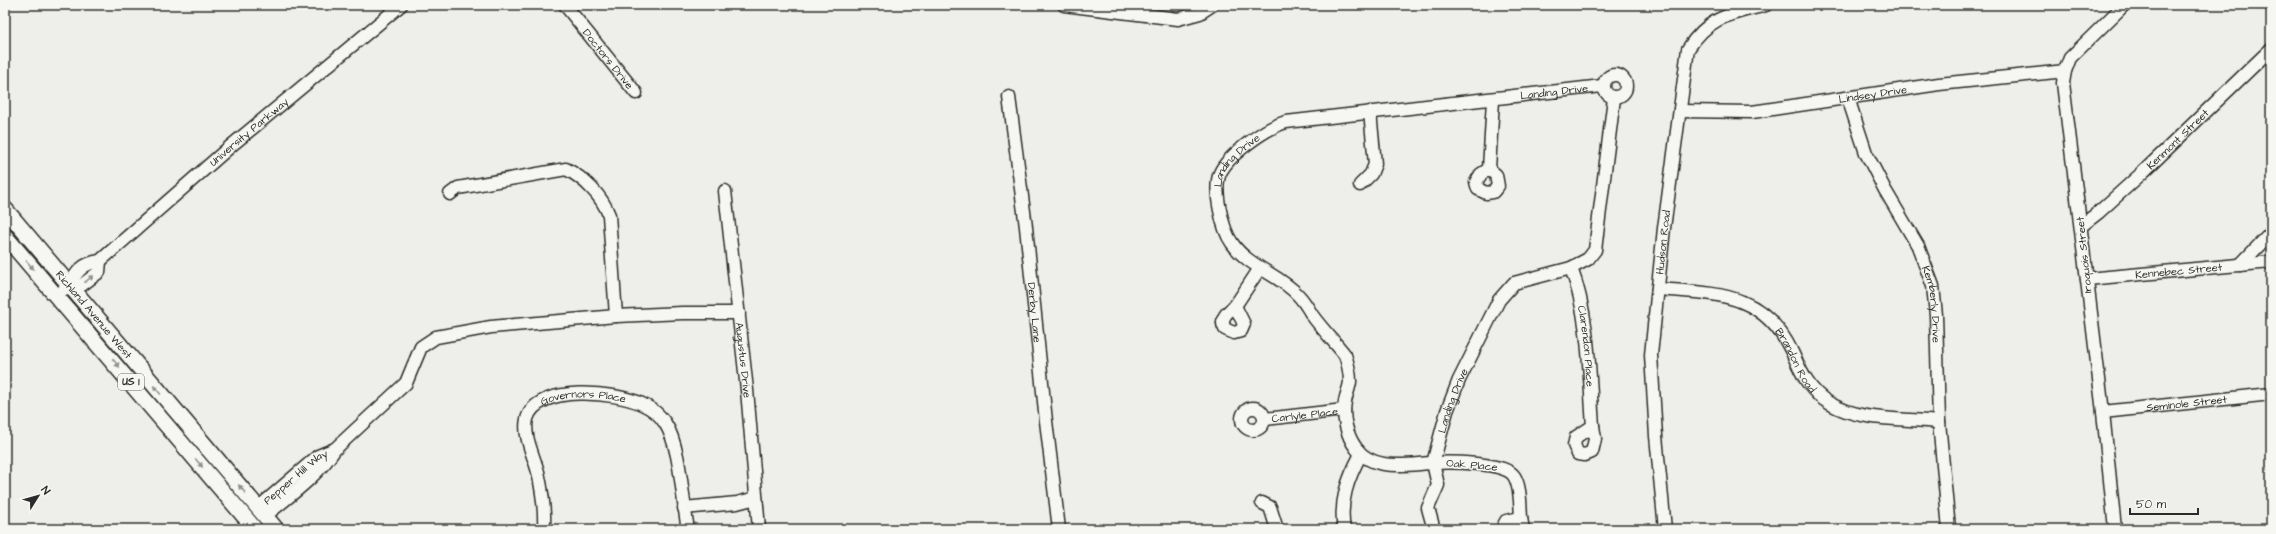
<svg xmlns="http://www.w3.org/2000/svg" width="2276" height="534" viewBox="0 0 2276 534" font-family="'Architects Daughter',sans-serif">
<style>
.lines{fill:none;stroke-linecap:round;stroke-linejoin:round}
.minor-casing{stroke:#2b2b2b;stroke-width:15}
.major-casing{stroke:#2b2b2b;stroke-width:18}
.minor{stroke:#f6f6f2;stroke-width:12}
.major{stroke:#f6f6f2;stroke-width:15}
.oneway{fill:#90908e}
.labels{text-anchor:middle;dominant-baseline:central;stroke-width:3;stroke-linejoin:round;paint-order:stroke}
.shield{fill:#f6f6f2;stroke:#686867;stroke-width:1}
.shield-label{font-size:10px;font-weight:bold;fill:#2b2b2b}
.street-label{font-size:11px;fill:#2b2b2b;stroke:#f6f6f2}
</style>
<rect width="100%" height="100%" fill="#eeeeea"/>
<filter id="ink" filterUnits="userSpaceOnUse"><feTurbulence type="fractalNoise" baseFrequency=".025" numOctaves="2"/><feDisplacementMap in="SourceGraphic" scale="8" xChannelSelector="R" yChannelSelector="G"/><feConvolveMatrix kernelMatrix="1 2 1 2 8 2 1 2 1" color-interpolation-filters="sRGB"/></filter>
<g filter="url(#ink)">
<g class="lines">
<g class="minor-casing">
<g id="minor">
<path id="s1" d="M 565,5 L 636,93"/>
<path d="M 1064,5 L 1178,19 L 1200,13 L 1212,5"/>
<circle cx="1615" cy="86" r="11"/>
<path id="s2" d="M 1009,97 L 1026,227 L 1046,421 L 1059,529"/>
<path id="s3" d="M 1848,98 L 1866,153 L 1885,190 L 1918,246 L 1933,286 L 1936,315 L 1939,422 L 1949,529"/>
<path id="s4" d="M 1680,111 L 1752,112 L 1939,84 L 2065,71"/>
<path d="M 1489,169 L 1496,175 L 1498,186 L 1493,192 L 1486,193 L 1478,189 L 1476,182 L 1481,174 Z"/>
<path d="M 1489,169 L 1493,100"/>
<path d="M 1360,185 L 1371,174 L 1375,164 L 1370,112"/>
<path id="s5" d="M 725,191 L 747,390 L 759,529"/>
<path d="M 450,194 L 458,188 L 566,169 C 584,178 602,196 609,215 L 616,316"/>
<path id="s6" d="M 2081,226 L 2099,212 L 2141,174 L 2271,49"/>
<path d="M 2240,265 L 2271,233"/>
<path id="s7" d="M 1571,268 C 1590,318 1589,374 1593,426"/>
<path id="s8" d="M 2087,279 L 2271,262"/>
<path id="s9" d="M 69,286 C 76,272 83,263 100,261 L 232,145 L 401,5"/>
<path d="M 64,289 L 69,286 L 82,285 L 99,272 L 100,261"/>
<path id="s10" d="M 1658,289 C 1716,294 1763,291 1792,352 C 1801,372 1809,391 1829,403 C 1860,422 1903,418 1939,422"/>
<path d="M 1235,306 L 1244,324 L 1241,331 L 1234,333 L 1225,329 C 1219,319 1227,312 1235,306 Z"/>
<path d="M 1235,306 L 1260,268"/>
<circle cx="1253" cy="419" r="11"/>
<path id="s11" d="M 2103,412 L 2271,394"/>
<path id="s12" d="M 1265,419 L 1344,410"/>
<path d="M 1593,426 L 1595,439 L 1592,452 L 1585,455 L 1578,454 L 1574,445 L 1576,437 Z"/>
<path d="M 1262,503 L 1270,507 L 1277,529"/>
<path id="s13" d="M 258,508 L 318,456 L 335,449"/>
<path d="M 684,508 L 737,503 L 756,498"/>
<path d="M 265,516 C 289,496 318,476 335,449 L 406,383 L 421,347 L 436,337 L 491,327 L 616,316 L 682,313 L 739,313"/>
<path id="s14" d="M 1521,518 C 1520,505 1521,487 1514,476 C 1505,462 1450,462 1433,463 C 1408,464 1373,472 1356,448 C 1347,436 1342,417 1345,402 C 1346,395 1349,389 1350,382 C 1350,372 1348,364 1345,355 C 1334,341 1322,329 1312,315 C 1308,308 1304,301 1298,295 C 1279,274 1248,267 1232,243 C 1222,229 1213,189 1220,173 C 1229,154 1266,128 1286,122 L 1602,86"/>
<path id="s15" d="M 544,529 C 545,510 542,490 538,472 C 534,456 523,436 527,419 C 537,383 616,392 642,404 C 651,408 660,415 665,423 C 681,447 682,500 688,529"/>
<path d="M 1344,529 C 1339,502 1348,478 1361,454"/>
<path id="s16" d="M 1432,529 L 1433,526 L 1428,508 L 1438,485 L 1433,463 L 1447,411 L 1459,380 L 1499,300 L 1514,283 L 1571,268 L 1588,259 L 1595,250 L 1614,98"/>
<path d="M 1502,529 L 1506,521 L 1521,518 L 1523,529"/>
<path id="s17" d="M 1665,529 L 1656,436 L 1651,355 L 1664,228 L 1688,49 C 1709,16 1731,14 1766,5"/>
<path d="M 2115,529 L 2103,412 L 2063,83 L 2065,71 L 2070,58 L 2124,5"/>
</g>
</g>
<g class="major-casing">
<g id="major">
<path id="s18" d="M 5,209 L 276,529"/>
<path d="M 5,236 L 255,529"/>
</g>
</g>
<use href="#minor" class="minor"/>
<use href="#major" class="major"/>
</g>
<defs><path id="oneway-solid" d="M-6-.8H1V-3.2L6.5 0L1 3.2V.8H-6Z"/></defs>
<g class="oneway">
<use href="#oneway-solid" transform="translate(30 265) rotate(49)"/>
<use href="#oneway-solid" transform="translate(89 279) rotate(-38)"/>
<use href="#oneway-solid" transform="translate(116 363) rotate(50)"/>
<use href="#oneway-solid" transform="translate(157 390) rotate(-130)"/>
<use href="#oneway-solid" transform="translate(199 463) rotate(50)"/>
<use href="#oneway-solid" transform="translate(242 489) rotate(-130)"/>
</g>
</g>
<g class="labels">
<rect class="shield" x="118" y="374" width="26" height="16" rx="3"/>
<g class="shield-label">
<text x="131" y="382">US 1</text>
</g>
<g class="street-label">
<text stroke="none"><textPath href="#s1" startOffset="69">Doctors Drive</textPath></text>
<text stroke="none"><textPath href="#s14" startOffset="894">Landing Drive</textPath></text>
<text stroke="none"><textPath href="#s4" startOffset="194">Lindsey Drive</textPath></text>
<text stroke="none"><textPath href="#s9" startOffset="239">University Parkway</textPath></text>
<text stroke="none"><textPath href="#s6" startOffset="130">Kenmont Street</textPath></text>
<text stroke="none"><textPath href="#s14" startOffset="559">Landing Drive</textPath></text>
<text stroke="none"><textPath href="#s17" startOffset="288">Hudson Road</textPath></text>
<text transform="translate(2084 255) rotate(-96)">Iroquois Street</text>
<text stroke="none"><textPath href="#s8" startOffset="92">Kennebec Street</textPath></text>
<text stroke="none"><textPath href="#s3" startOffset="225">Kemberly Drive</textPath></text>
<text stroke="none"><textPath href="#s2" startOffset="217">Derby Lane</textPath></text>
<text stroke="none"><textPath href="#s18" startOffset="138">Richland Avenue West</textPath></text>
<text stroke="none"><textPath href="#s7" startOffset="80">Clarendon Place</textPath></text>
<text stroke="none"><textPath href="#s5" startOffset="170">Augustus Drive</textPath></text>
<text stroke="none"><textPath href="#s10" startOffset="167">Brandon Road</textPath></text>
<text stroke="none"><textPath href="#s16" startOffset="135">Landing Drive</textPath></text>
<text stroke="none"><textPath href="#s15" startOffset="178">Governors Place</textPath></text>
<text stroke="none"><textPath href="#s11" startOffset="84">Seminole Street</textPath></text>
<text stroke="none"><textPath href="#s12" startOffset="40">Carlyle Place</textPath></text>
<text transform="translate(1472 465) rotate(5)">Oak Place</text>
<text stroke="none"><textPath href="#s13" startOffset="49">Pepper Hill Way</textPath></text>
</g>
</g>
<rect width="2276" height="534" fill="none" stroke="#f6f6f2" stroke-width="20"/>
<rect x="10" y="10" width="2256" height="514" fill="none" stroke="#2b2b2b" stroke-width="1.5" filter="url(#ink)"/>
<g transform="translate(38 496) rotate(53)" stroke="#f6f6f2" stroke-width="3" paint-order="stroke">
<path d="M0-3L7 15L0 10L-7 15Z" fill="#2b2b2b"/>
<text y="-6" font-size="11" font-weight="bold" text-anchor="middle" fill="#2b2b2b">N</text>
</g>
<path d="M2130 508v6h68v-6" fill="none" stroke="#2b2b2b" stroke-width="2"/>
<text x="2136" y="508" font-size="12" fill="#2b2b2b" stroke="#f6f6f2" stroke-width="3" paint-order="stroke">50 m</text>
</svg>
